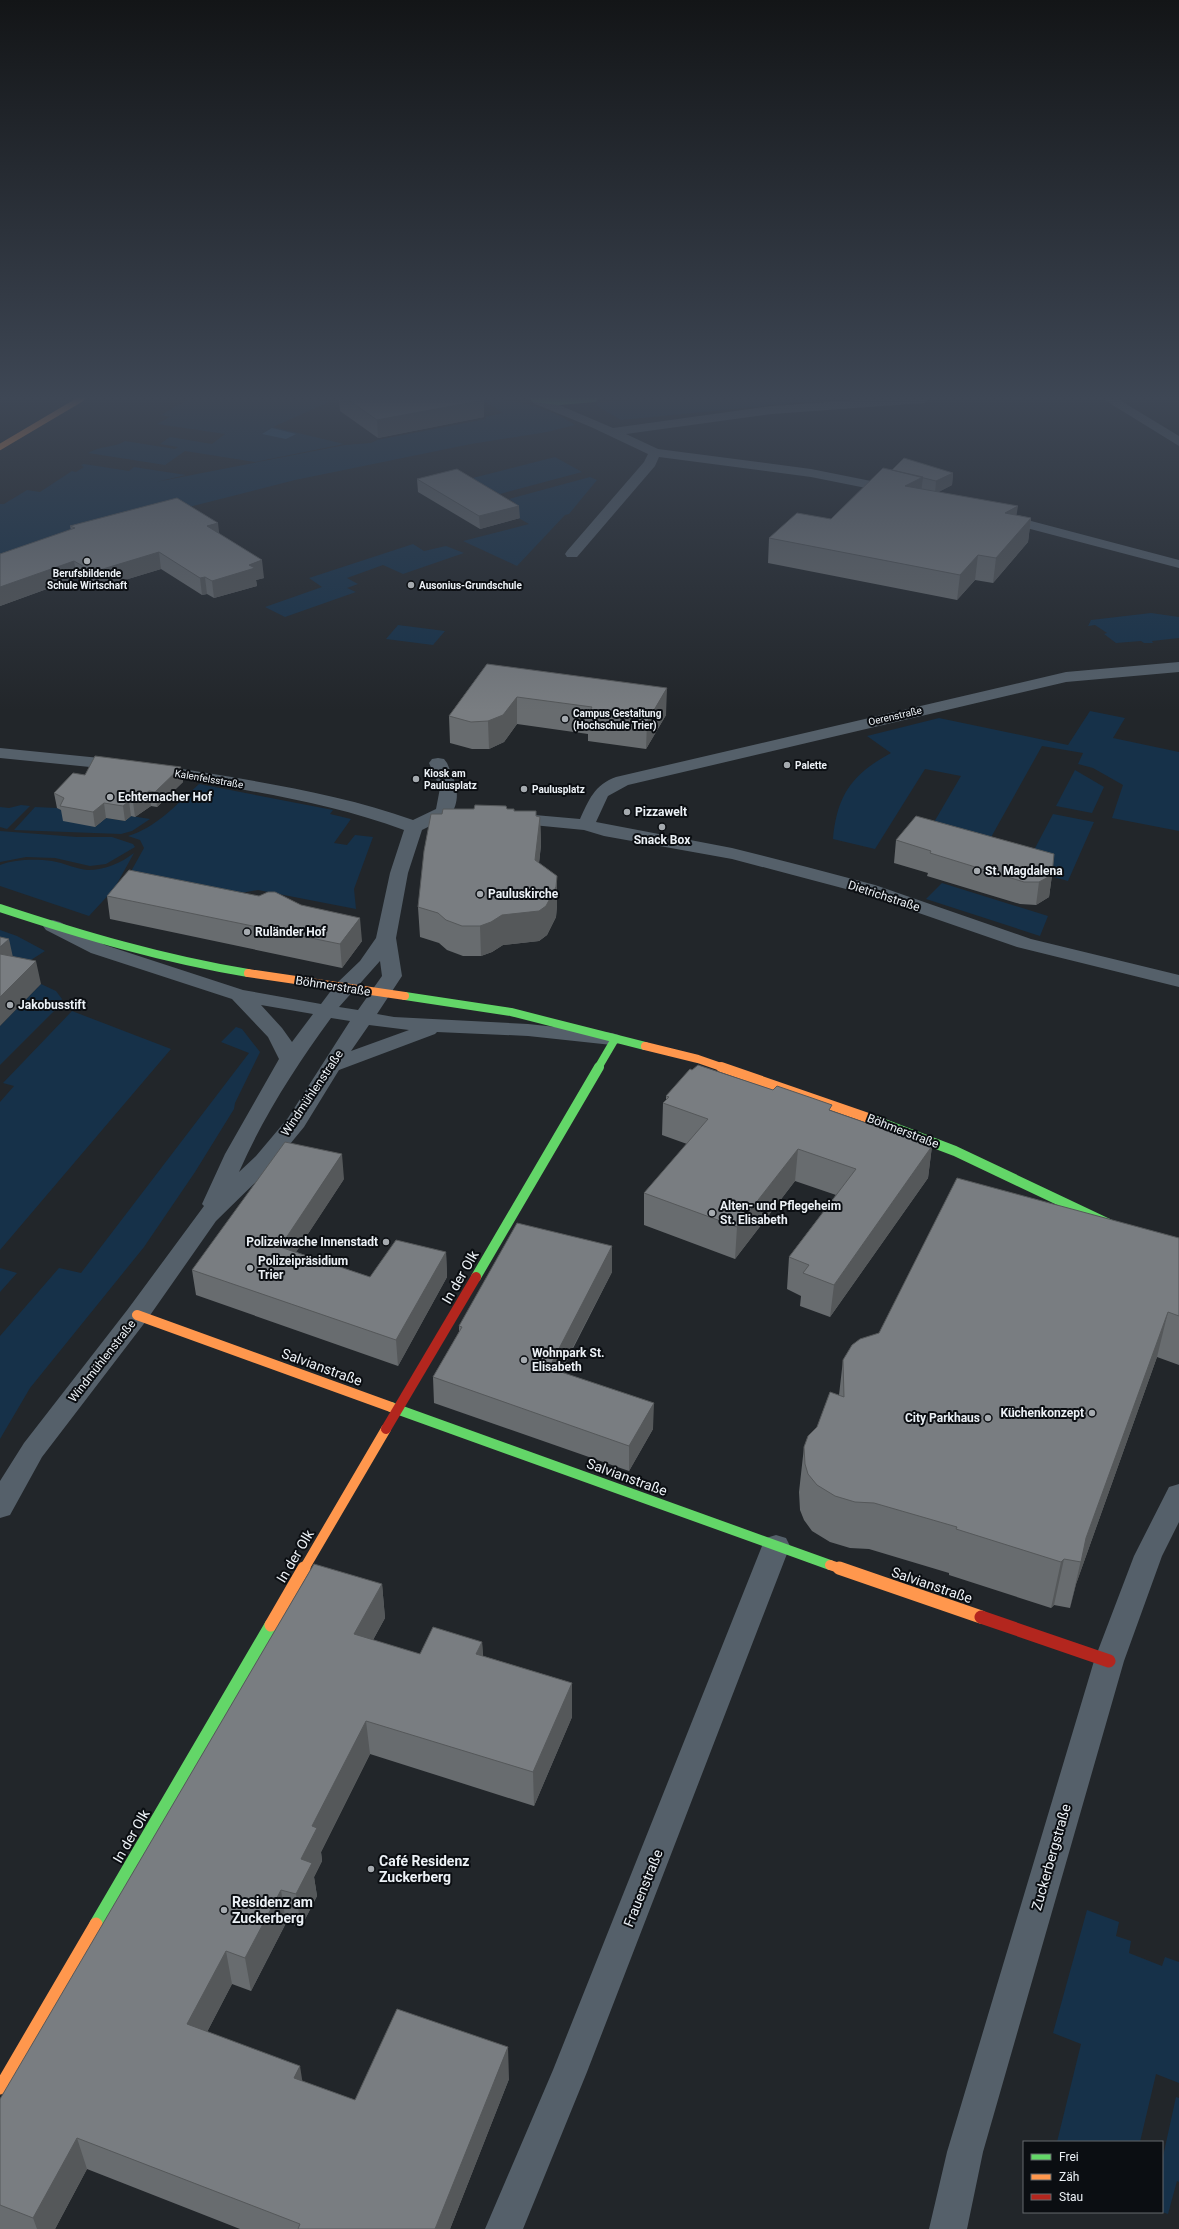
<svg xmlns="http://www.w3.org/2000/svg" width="1179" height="2229" viewBox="0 0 1179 2229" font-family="Roboto,sans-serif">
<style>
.green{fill:#163149}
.water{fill:#23547e}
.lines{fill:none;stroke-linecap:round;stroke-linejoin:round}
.street{fill:#55606a;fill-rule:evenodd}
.fast-far3{stroke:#63d668;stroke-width:6}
.fast-far2{stroke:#63d668;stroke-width:8}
.fast-far1{stroke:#63d668;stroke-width:10}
.fast{stroke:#63d668;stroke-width:13}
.slow-far3{stroke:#ff974d;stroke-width:6}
.slow-far2{stroke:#ff974d;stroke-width:8}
.slow-far1{stroke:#ff974d;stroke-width:10}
.slow{stroke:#ff974d;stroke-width:13}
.jam-far1{stroke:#b3261e;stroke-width:10}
.jam{stroke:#b3261e;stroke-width:13}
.wall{fill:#686c6f}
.shaded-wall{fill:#55585a}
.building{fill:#797d81;stroke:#55585a}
.poi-dot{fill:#a5aaaf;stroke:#0b0e12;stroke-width:1.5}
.labels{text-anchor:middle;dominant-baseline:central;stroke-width:4;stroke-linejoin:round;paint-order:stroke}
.far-poi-label{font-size:10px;font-weight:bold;fill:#ecf1f6;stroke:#0b0e12;text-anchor:start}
.far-street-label{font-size:10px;fill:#ecf1f6;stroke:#0b0e12}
.poi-label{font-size:12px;font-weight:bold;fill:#ecf1f6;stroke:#0b0e12;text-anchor:start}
.street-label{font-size:12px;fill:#ecf1f6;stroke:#0b0e12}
.near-street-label{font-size:14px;fill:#ecf1f6;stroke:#0b0e12}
.near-poi-label{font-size:14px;font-weight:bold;fill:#ecf1f6;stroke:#0b0e12;text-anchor:start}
</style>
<rect width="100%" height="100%" fill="#22262a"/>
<path class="green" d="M 189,399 L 316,399 L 329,402 L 273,427 L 344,444 L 255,462 L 185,451 L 165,465 L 88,453 C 102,445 114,448 125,441 L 175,449 L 178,447 L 160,444 L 170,437 L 212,444 L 225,434 L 157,424 L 170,417 L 161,415 Z
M 480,399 C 513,399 548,406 575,425 L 547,432 L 471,444 L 295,480 L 126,523 L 0,562 L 0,504 L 4,504 L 27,490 L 40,492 L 72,471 L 76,472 L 84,467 L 81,465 L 84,464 L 129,471 L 134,467 L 186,475 L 156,482 L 345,445 L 371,443 L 377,440 L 486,419 L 485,417 L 503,413 Z
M 639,399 L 835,399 L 621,420 L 597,406 L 597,403 Z
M 555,457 L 582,472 L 500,494 L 493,490 L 478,494 L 457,482 Z
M 590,477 L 597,480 L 569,514 L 565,515 L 517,566 L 463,541 L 529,524 L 501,508 L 515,503 L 509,499 Z
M 413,544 L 424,551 L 446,546 L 464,553 L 403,574 L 383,565 L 347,578 L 358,584 L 347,588 L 356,592 L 285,617 L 265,607 L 322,587 L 309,578 Z
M 1151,613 L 1179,617 L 1179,638 L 1152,641 L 1153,643 L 1144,643 L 1141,641 L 1116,643 L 1104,634 L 1107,633 L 1095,625 L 1088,626 L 1091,620 Z
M 398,625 L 445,631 L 433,645 L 386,639 Z
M 1090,711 L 1125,718 L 1113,738 L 1179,752 L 1179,831 L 1112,818 L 1123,785 L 1093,768 L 1078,764 L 1083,753 L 1042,746 L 980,857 L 923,841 L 961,776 L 925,769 L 875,849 L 833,839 C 837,795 852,774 891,753 L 867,736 L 939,718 L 1068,745 Z
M 1075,770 L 1104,787 L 1092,813 L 1056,806 Z
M 199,784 L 333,810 L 330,814 L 351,819 L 334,843 L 347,845 L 355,835 L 373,837 L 354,889 L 356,909 L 258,890 L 230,895 L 129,875 L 144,848 L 140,840 L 128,836 C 156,828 178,803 199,784 Z
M 21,805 L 30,806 L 7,829 L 0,827 L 0,807 L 9,808 Z
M 35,807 L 57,808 L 95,827 L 106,818 L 125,821 L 131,816 L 150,819 L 132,831 L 121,834 L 14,830 Z
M 1053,814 L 1094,822 L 1068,881 L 1024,869 Z
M 0,831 L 77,837 L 112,837 L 133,844 L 135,847 L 106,864 L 90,866 L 55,858 L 26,857 L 0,862 Z
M 134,853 L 114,889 L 89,916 L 0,886 L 0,865 C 15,859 36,859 52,861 C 64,863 76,869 88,870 C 105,870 121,863 134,853 Z
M 942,883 L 1048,916 L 1040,936 L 926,899 Z
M 0,930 L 17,936 L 45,951 L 23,965 L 0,959 Z
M 41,984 L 56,991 L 62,999 L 58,1007 L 0,1065 L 0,1026 Z
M 72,1011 L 171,1049 L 0,1250 L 0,1102 L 14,1086 L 3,1083 Z
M 236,1027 L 242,1029 L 260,1052 L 235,1103 L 234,1109 L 195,1172 L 144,1247 L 30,1388 L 0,1439 L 0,1336 L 59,1268 L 81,1273 L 249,1053 L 221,1042 Z
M 0,1268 L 17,1273 L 0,1292 Z
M 1087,1910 L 1119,1922 L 1116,1936 L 1131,1941 L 1129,1953 L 1162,1966 L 1165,1957 L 1179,1962 L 1179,2083 L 1156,2074 L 1140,2142 L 1057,2142 L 1081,2044 L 1053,2033 Z
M 1176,2097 L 1179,2098 L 1179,2182 L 1177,2181 L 1168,2214 L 1162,2212 L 1162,2161 Z"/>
<path class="water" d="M 272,428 L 296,434 L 286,439 L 262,434 Z"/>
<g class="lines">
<path class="street" d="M 532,399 L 545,399 L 613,428 L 772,406 L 873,399 L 930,399 L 924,403 L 772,414 L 626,434 L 658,449 L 811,469 L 896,486 L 903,490 L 896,494 L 811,477 L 659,457 L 655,466 L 577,557 L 567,557 L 565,554 L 567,551 L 644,462 L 648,454 L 591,427 L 533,403 Z
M 1103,399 L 1118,399 L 1179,436 L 1179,446 Z
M 1001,513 L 1179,560 L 1179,568 L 996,520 L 994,517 L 996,514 Z
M 1179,662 L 1179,672 L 1066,682 L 628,785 L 608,796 L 596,822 L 732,848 L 807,867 L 875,885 L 1031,939 L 1179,975 L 1179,987 L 1017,947 L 861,893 L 793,875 L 732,859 L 604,836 L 584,830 L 512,823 L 506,822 L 503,818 L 506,814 L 512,813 L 580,819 C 589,800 594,785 616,777 L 1066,672 Z
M 0,748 L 120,760 L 126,761 L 129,765 L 126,769 L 120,770 L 0,758 Z
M 438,758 L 444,759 L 447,763 C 455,781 463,797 450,816 L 422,830 L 408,873 L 396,938 L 402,976 L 377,1014 L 394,1017 L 528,1024 L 612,1033 L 619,1035 L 622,1039 L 619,1043 L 612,1045 L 528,1036 L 437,1032 L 435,1034 L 339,1070 L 304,1127 L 272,1166 L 216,1221 L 146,1321 L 42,1457 L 10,1515 L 0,1518 L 0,1481 L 24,1443 L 128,1309 L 204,1206 L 202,1204 L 225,1154 L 279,1059 L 268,1037 L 232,999 L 91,953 L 46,930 L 43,926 L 46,922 L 53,920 L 60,922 L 105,945 L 243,990 L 321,1004 L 336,984 L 360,961 L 376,938 L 390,873 L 404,830 C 323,800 237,789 152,774 L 146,773 L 143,769 L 146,765 L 152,764 C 240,779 329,790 413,820 L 436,809 L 440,788 L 429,763 L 432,759 ZM 380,961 L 382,976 L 358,1010 L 339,1007 ZM 261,1005 L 313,1014 L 292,1042 L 282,1028 ZM 331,1018 L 350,1021 L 288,1118 L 256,1156 L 239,1172 C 263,1117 296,1066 331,1018 ZM 369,1025 L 409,1030 L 351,1051 Z
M 1179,1484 L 1179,1522 L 1162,1556 L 1124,1661 L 983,2152 L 967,2229 L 929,2229 L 947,2152 L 1094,1661 L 1134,1556 L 1169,1487 Z
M 776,1535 L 786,1538 L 790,1546 L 587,2072 L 523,2229 L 485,2229 L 553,2070 L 762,1546 L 766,1538 Z"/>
<path class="fast-far3" d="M 534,399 L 559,402 L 594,399"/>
<path class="fast-far2" d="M 0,908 C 82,935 163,959 248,973
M 405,996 L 511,1012 L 645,1046
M 598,1068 L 615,1039"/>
<path class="fast-far1" d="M 871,1119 L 955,1151 L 1109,1224
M 476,1277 L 599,1067
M 391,1407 L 830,1565"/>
<path class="fast" d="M 96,1924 L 271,1625"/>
<path class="slow-far3" d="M 0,447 L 81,399"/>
<path class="slow-far2" d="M 248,973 L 405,996
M 645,1046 L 698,1059 L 724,1068"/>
<path class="slow-far1" d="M 721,1067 L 871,1119
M 137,1315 L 391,1407
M 830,1565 L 842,1569
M 304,1569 L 386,1429"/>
<path class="slow" d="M 839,1568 L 981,1617
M 271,1625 L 304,1568
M 0,2088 L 96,1924"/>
<path class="jam-far1" d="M 386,1429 L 476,1277"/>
<path class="jam" d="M 981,1617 L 1109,1661"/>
</g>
<path class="wall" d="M 339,399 L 483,399 L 484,417 L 378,438 L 340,411 Z
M 892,470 L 953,473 L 952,485 L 938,492 L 1017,515 L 1031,518 L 1028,542 L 993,583 L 975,580 L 957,600 L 768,563 L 769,538 L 831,519 Z
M 417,479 L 520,518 L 480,529 L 418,492 Z
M 70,526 L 220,534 L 264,578 L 256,580 L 257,586 L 214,598 L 207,594 L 202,595 L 161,569 L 95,589 L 77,578 L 0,606 L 0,554 L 71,530 Z
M 487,664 L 666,715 L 646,749 L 588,741 L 588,734 L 517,724 L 504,742 L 489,749 L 472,749 L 450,743 L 449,716 Z
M 181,767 L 183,782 L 157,807 L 151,806 L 135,817 L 131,816 L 125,821 L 106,818 L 95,827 L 63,821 L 61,810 L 57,808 L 54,793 L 85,775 Z
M 507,809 L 537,816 L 540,817 L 541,845 L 539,863 L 557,905 L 556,917 L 547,935 L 539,941 L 503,945 L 492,952 L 481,956 L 463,956 L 447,950 L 439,943 L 420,937 L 418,907 L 442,814 Z
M 896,840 L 1052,875 L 1049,897 L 1036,905 L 1020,904 L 927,876 L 928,873 L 894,863 Z
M 107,896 L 362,941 L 342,968 L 110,919 Z
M 692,1070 L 831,1111 L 932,1146 L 928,1178 L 830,1317 L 800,1306 L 801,1296 L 787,1289 L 789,1257 L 836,1195 L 795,1181 L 735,1259 L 644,1225 L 644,1193 L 687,1144 L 662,1135 L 663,1103 L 666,1100 L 666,1096 Z
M 344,1179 L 296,1252 L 370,1277 L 446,1252 L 447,1277 L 398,1366 L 196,1295 L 192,1270 Z
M 1179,1238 L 1179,1365 L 1157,1357 L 1076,1584 L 1070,1608 L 1054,1605 L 1051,1608 L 949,1575 L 949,1573 L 869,1549 L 850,1548 L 830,1542 L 812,1531 L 804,1520 L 800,1510 L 799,1492 L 804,1447 L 817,1427 L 839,1395 L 843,1360 Z
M 612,1246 L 612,1272 L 561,1372 L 653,1429 L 629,1471 L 434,1403 L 433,1377 L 459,1332 L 459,1326 Z
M 382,1584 L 385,1618 L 373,1640 L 420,1654 L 482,1642 L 483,1656 L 572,1683 L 572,1717 L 534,1806 L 370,1754 L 321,1852 L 322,1861 L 314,1877 L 317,1896 L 301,1927 L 286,1923 L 251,1991 L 232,1984 L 207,2032 L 302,2081 L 355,2100 L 509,2079 L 450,2229 L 240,2229 L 87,2169 L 55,2229 L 0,2229 L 0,2099 Z"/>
<path class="shaded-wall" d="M 484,400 L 484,417 L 378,438 L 377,420 Z
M 953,473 L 952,485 L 935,494 L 936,481 Z
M 923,477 L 920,501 L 905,486 Z
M 519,506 L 520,518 L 480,529 L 479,516 Z
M 1018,506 L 1014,531 L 1005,513 Z
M 1031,518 L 1028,542 L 993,583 L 996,558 Z
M 218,523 L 220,540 L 207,526 Z
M 159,552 L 161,569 L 95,589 L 93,572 Z
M 978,555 L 975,580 L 957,600 L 960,575 Z
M 262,560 L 264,578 L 256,580 L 257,586 L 214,598 L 212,581 L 249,565 Z
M 74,561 L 77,578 L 0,606 L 0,587 Z
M 205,577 L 207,594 L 202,595 L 200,578 Z
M 667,688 L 666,715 L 646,749 L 647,722 Z
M 517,697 L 517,724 L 504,742 L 489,749 L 488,721 Z
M 181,767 L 183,782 L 157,807 L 155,792 Z
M 149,791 L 151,806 L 135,817 L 133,802 Z
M 129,801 L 131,816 L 125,821 L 123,806 Z
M 104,803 L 106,818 L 95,827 L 93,812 Z
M 540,817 L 541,845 L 536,890 L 535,860 Z
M 1052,875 L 1049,897 L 1036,905 L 1039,882 Z
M 557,876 L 557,905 L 556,917 L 547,935 L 539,941 L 503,945 L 492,952 L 481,956 L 480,926 Z
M 360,918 L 362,941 L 342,968 L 340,944 Z
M 9,939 L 14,962 L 0,975 L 0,947 Z
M 36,961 L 41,984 L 0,1026 L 0,997 Z
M 932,1146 L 928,1178 L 830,1317 L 834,1285 Z
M 798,1149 L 795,1181 L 735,1259 L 737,1227 Z
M 342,1154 L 344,1179 L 283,1272 L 280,1247 Z
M 612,1246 L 612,1272 L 549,1393 L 549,1368 Z
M 446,1252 L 447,1277 L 398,1366 L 396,1340 Z
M 1168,1312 L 1157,1357 L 1076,1584 L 1070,1608 L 1086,1538 Z
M 654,1403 L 653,1429 L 629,1471 L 629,1446 Z
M 1064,1559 L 1054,1605 L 1051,1608 L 1061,1562 Z
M 382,1584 L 385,1618 L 358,1667 L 354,1634 Z
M 482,1642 L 484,1676 L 476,1654 Z
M 572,1683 L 572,1717 L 534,1806 L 533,1772 Z
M 366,1721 L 370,1754 L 321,1852 L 322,1861 L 314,1877 L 317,1896 L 301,1927 L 296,1894 L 301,1859 L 312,1826 Z
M 281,1890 L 286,1923 L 251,1991 L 245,1958 Z
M 226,1951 L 232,1984 L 194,2057 L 187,2024 Z
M 508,2047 L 509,2079 L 450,2229 L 435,2229 Z
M 300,2066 L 305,2098 L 294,2078 Z
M 77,2138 L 87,2169 L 55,2229 L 37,2229 L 33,2218 Z"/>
<path class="building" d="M 347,399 L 483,399 L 484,400 L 377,420 Z
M 904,458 L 953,473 L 936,481 L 892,470 Z
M 883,468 L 923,477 L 905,486 L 1018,506 L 1005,513 L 1031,518 L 996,558 L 978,555 L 960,575 L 769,538 L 797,513 L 831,519 Z
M 457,469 L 519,506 L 479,516 L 417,479 Z
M 177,498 L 218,523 L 207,526 L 262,560 L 249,565 L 255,568 L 212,581 L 205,577 L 200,578 L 159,552 L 93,572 L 74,561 L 0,587 L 0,554 L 75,528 L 70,526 Z
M 487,664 L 667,688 L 647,722 L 588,714 L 592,707 L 517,697 L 503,715 L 488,721 L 471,722 L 449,716 Z
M 95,756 L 181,767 L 155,792 L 149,791 L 133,802 L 129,801 L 123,806 L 104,803 L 93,812 L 60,806 L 64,798 L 54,793 L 73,773 L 85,775 Z
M 475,805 L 506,806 L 507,809 L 514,809 L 514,811 L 536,811 L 536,816 L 540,817 L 535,860 L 557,876 L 556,887 L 546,906 L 539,911 L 502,915 L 491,922 L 480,926 L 462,926 L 446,920 L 438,913 L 418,907 L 424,851 L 431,814 L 442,814 L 443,809 L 474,809 Z
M 916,816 L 1054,854 L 1052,875 L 1039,882 L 1024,882 L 930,853 L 931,851 L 896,840 Z
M 129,870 L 259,896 L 268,892 L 275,892 L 301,905 L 360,918 L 340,944 L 107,896 Z
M 0,937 L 9,939 L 0,947 Z
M 0,954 L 36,961 L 0,997 Z
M 698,1065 L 773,1090 L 777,1086 L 812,1098 L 832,1105 L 829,1110 L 932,1146 L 834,1285 L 803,1273 L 809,1265 L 789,1257 L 856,1169 L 798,1149 L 737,1227 L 644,1193 L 708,1119 L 663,1103 L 669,1097 L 666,1096 L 690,1069 L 692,1070 Z
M 285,1142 L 342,1154 L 280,1247 L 370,1277 L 396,1240 L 446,1252 L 396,1340 L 192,1270 Z
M 957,1178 L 1179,1238 L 1179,1316 L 1168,1312 L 1086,1538 L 1081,1562 L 1064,1559 L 1061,1562 L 956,1529 L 957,1527 L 874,1503 L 855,1502 L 835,1496 L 817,1485 L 808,1474 L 805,1464 L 804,1447 L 808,1436 L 817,1427 L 830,1392 L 844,1397 L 843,1360 L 852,1345 L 860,1339 L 879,1333 Z
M 517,1223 L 612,1246 L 549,1368 L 654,1403 L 629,1446 L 433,1377 L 462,1327 L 459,1326 Z
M 314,1564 L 382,1584 L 354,1634 L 420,1654 L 433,1627 L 482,1642 L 476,1654 L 572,1683 L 533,1772 L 366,1721 L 312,1826 L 317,1828 L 301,1859 L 312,1863 L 296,1894 L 281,1890 L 245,1958 L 226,1951 L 187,2024 L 300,2066 L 294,2078 L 355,2100 L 397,2009 L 508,2047 L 435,2229 L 298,2229 L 300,2224 L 77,2138 L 33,2218 L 0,2205 L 0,2099 Z"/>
<linearGradient id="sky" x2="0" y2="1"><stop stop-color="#131517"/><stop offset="0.56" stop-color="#3e4755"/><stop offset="1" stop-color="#3e4755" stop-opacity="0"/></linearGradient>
<rect width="1179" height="711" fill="url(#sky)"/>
<g class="poi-dot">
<circle cx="87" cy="561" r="4"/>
<circle cx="411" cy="585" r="4"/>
<circle cx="565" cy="719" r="4"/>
<circle cx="787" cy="765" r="4"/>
<circle cx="416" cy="779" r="4"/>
<circle cx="524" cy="789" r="4"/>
<circle cx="110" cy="797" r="4"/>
<circle cx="627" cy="812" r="4"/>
<circle cx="662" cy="827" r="4"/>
<circle cx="977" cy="871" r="4"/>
<circle cx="480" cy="894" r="4"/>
<circle cx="247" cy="932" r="4"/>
<circle cx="10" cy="1005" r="4"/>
<circle cx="712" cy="1213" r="4"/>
<circle cx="386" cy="1242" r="4"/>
<circle cx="250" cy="1268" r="4"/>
<circle cx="524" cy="1360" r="4"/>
<circle cx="1092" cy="1413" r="4"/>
<circle cx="988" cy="1418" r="4"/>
<circle cx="371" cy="1869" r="4"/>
<circle cx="224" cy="1910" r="4"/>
</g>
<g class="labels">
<g class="far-poi-label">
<text x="87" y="573" text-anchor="middle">Berufsbildende<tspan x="87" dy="12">Schule Wirtschaft</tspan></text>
<text x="419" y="585">Ausonius-Grundschule</text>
<text x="573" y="713">Campus Gestaltung<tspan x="573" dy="12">(Hochschule Trier)</tspan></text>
<text x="795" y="765">Palette</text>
<text x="424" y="773">Kiosk am<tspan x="424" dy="12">Paulusplatz</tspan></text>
<text x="532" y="789">Paulusplatz</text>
</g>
<g class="far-street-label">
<text transform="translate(895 716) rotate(-13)">Oerenstraße</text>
<text transform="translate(209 779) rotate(10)">Kalenfelsstraße</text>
</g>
<g class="poi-label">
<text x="118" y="797">Echternacher Hof</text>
<text x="635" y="812">Pizzawelt</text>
<text x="662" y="840" text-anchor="middle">Snack Box</text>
<text x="985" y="871">St. Magdalena</text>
<text x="488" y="894">Pauluskirche</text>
<text x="255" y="932">Ruländer Hof</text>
<text x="18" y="1005">Jakobusstift</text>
<text x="720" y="1206">Alten- und Pflegeheim<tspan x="720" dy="14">St. Elisabeth</tspan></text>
<text x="378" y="1242" text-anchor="end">Polizeiwache Innenstadt</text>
<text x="258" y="1261">Polizeipräsidium<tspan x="258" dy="14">Trier</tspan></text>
<text x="532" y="1353">Wohnpark St.<tspan x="532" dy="14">Elisabeth</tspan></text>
<text x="1084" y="1413" text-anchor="end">Küchenkonzept</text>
<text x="980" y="1418" text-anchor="end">City Parkhaus</text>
</g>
<g class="street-label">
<text transform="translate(884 896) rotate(18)">Dietrichstraße</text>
<text transform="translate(333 986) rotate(9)">Böhmerstraße</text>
<text transform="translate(312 1093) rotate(-56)">Windmühlenstraße</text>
<text transform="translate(903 1131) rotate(21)">Böhmerstraße</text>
<text transform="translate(102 1361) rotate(-52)">Windmühlenstraße</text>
</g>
<g class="near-street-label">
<text transform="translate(460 1277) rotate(-60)">In der Olk</text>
<text transform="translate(322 1367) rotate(20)">Salvianstraße</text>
<text transform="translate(627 1477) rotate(20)">Salvianstraße</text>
<text transform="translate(295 1556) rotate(-59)">In der Olk</text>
<text transform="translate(932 1585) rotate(19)">Salvianstraße</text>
<text transform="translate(131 1836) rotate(-60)">In der Olk</text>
<text transform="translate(1051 1857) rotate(-74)">Zuckerbergstraße</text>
<text transform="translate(643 1888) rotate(-68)">Frauenstraße</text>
</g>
<g class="near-poi-label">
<text x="379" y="1861">Café Residenz<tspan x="379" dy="16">Zuckerberg</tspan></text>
<text x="232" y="1902">Residenz am<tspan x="232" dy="16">Zuckerberg</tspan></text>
</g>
</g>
<rect x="1023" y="2141" width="140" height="72" fill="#0b0e12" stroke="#65696d"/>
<rect x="1031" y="2154" width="20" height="6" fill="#63d668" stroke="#65696d"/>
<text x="1059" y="2161" font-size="12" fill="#ecf1f6">Frei</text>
<rect x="1031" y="2174" width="20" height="6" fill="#ff974d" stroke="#65696d"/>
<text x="1059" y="2181" font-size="12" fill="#ecf1f6">Zäh</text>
<rect x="1031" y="2194" width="20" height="6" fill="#b3261e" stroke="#65696d"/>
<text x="1059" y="2201" font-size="12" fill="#ecf1f6">Stau</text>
</svg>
